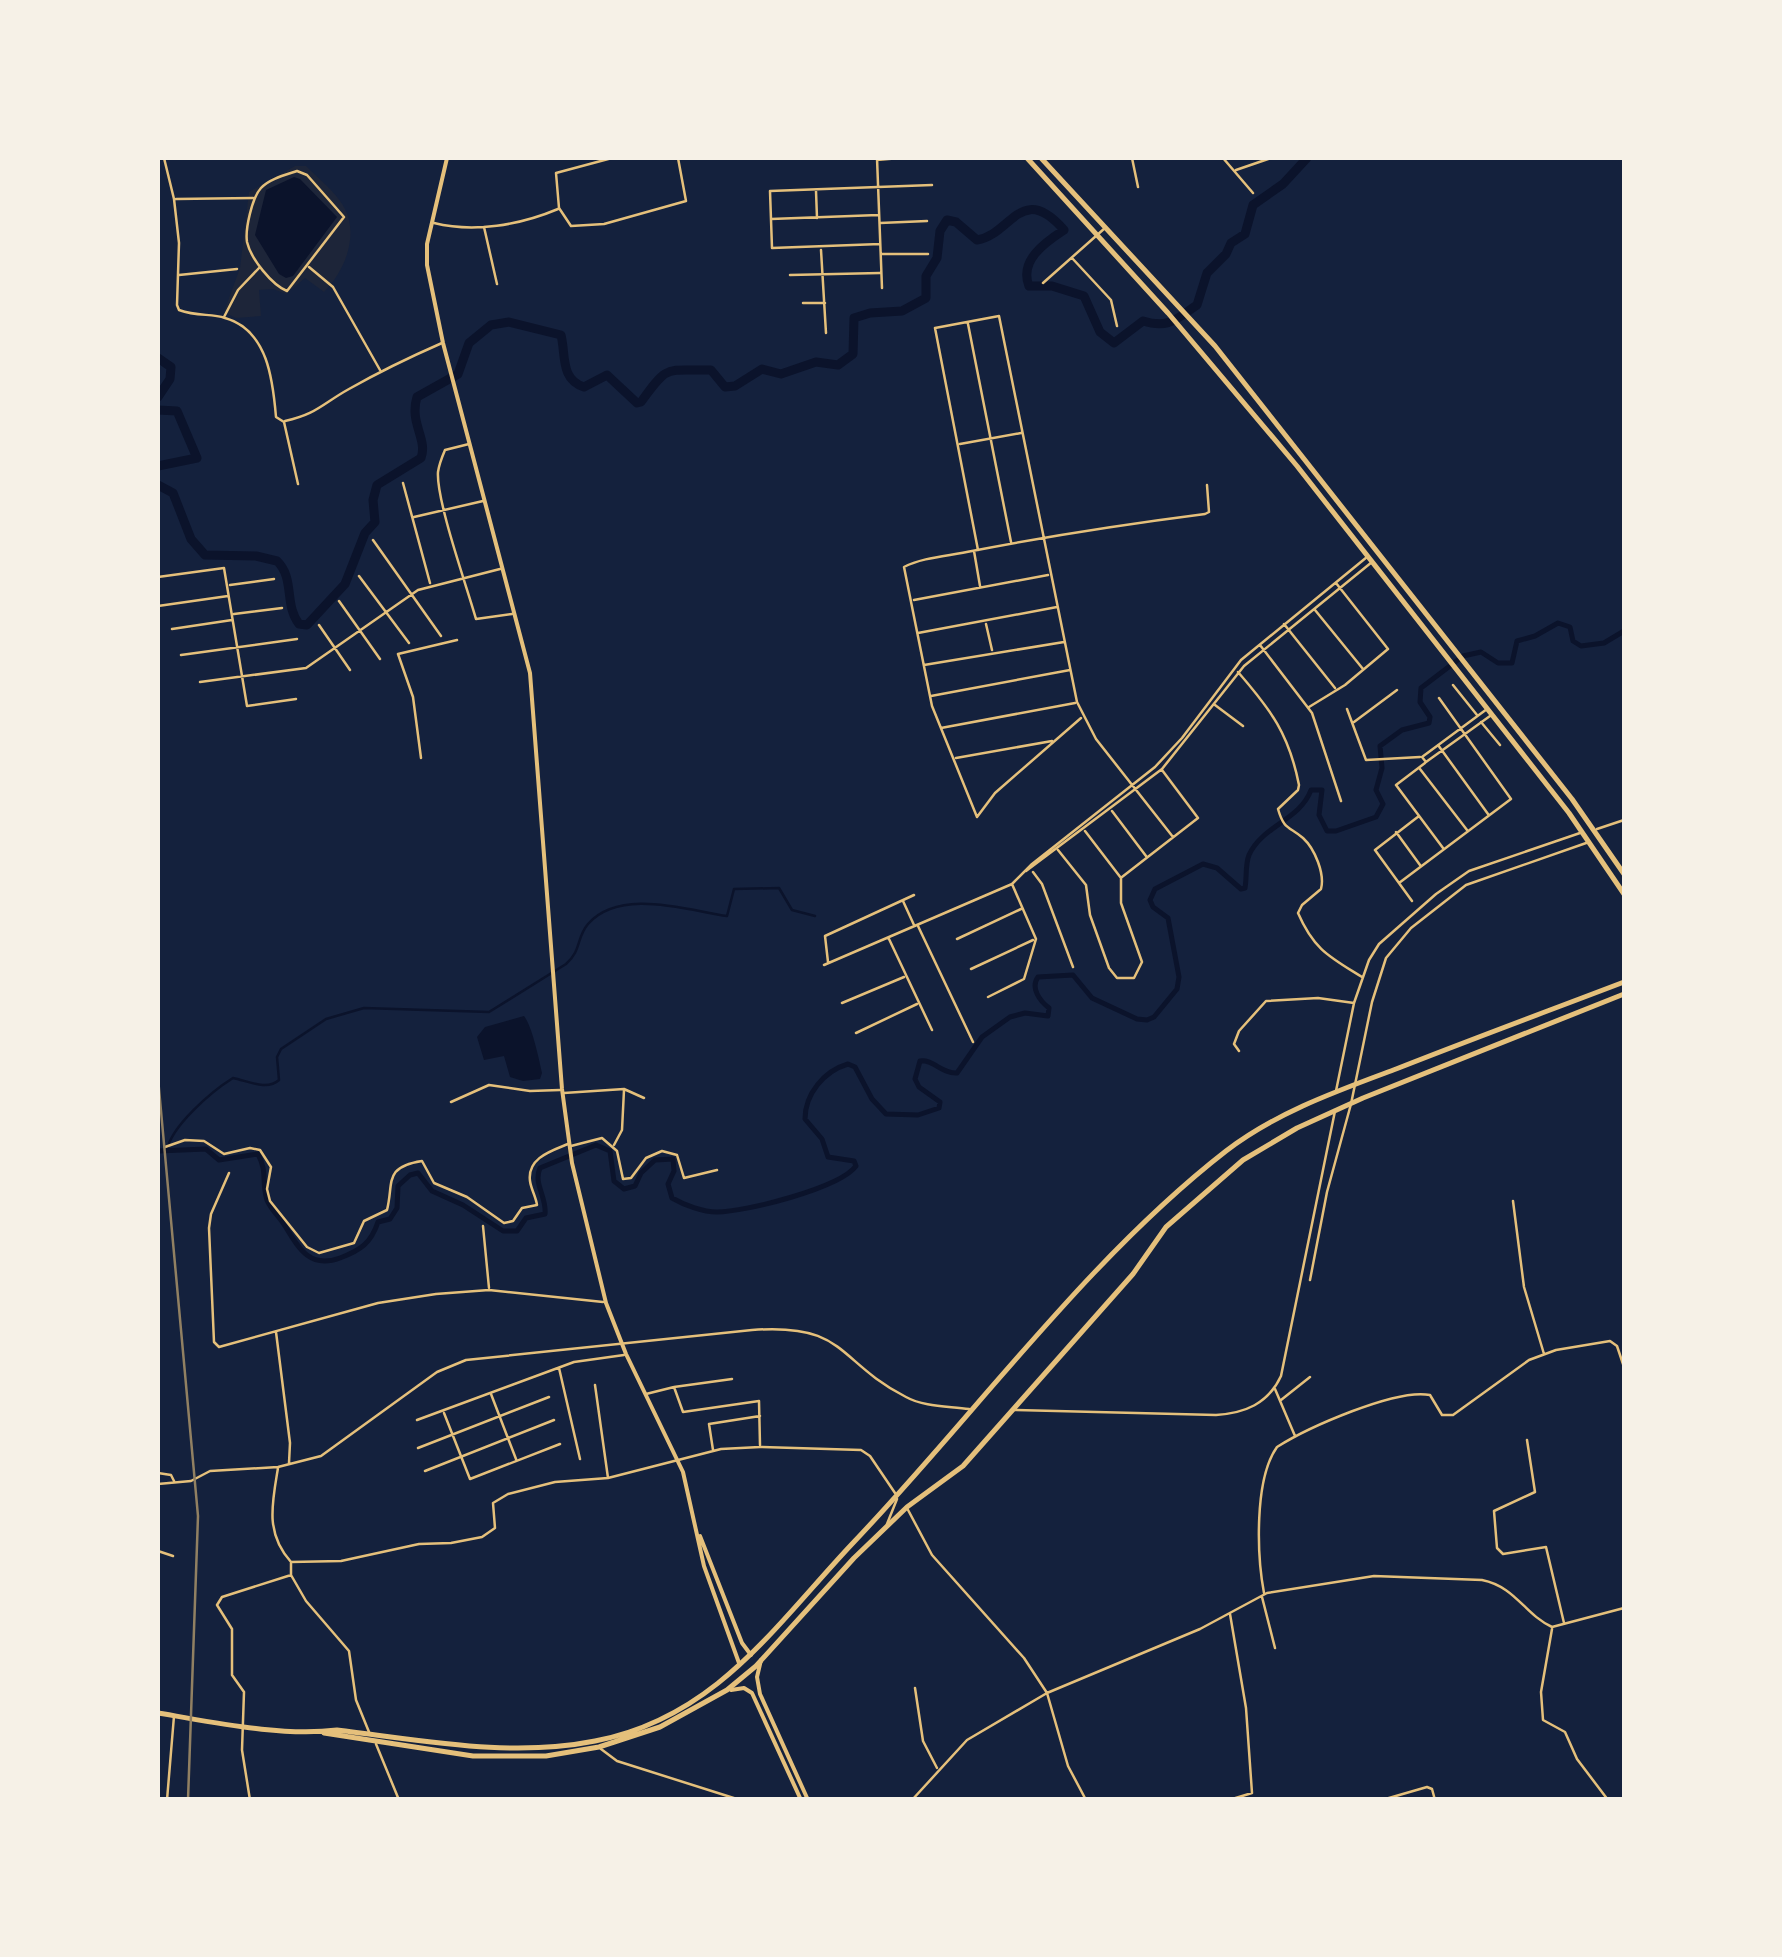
<svg xmlns="http://www.w3.org/2000/svg" width="1782" height="1957" viewBox="0 0 1782 1957" font-family="'Alegreya Sans',sans-serif">
<style>
.green{fill:#1d2539}
.water{fill:#0b132b}
.lines{fill:none;stroke-linecap:round;stroke-linejoin:round}
.stream{stroke:#0b132b;stroke-width:2.5}
.canal{stroke:#0b132b;stroke-width:5}
.river{stroke:#0b132b;stroke-width:9}
.minor{stroke:#e5c07b;stroke-width:2.5}
.tertiary{stroke:#e5c07b;stroke-width:4}
.primary{stroke:#e5c07b;stroke-width:5}
.trunk{stroke:#e5c07b;stroke-width:5}
.rail{stroke:#918062;stroke-width:2.5}
</style>
<rect width="100%" height="100%" fill="#14213d"/>
<path class="green" d="M 295,166 L 306,166 C 318,178 337,193 345,209 C 359,237 344,272 324,292 L 305,278 L 286,294 L 273,289 L 259,290 L 261,316 L 236,318 L 224,312 L 240,268 L 249,192 Z"/>
<path class="water" d="M 294,177 L 300,179 L 337,217 L 293,276 L 286,278 L 279,274 L 255,235 L 266,190 Z
M 524,1016 C 532,1026 539,1059 542,1073 L 540,1079 L 523,1081 L 510,1077 L 504,1056 L 484,1060 L 477,1037 L 485,1027 Z"/>
<g class="lines">
<path class="stream" d="M 167,1151 C 170,1127 212,1091 233,1078 C 248,1081 267,1091 279,1080 L 277,1057 L 281,1049 L 326,1019 L 364,1008 L 489,1012 L 566,964 C 582,950 576,938 588,924 C 620,888 686,910 727,916 L 734,889 L 779,888 L 792,910 L 815,916"/>
<path class="canal" d="M 158,1151 L 206,1149 L 219,1160 L 258,1154 C 268,1173 261,1181 267,1200 C 271,1210 280,1217 285,1226 C 299,1249 310,1269 340,1258 C 361,1250 371,1243 378,1222 L 390,1219 L 397,1208 L 398,1186 L 410,1175 L 418,1173 L 432,1191 L 463,1205 L 503,1231 L 517,1231 L 526,1218 L 545,1214 C 547,1197 533,1184 540,1168 L 596,1145 L 610,1151 L 614,1181 L 624,1189 L 635,1186 L 641,1173 L 655,1160 L 673,1159 L 674,1171 L 668,1184 L 672,1198 C 684,1205 703,1212 717,1212 C 745,1212 840,1188 856,1166 L 854,1161 L 828,1157 L 822,1139 L 805,1119 C 805,1094 824,1071 848,1064 L 855,1067 L 872,1099 L 886,1114 L 918,1115 L 939,1108 L 940,1102 L 919,1087 L 915,1079 L 920,1061 C 933,1059 942,1074 957,1073 L 982,1037 L 1010,1017 L 1025,1013 L 1048,1016 L 1049,1008 C 1040,1001 1030,988 1038,977 L 1073,975 L 1092,998 L 1137,1019 L 1147,1020 L 1154,1017 L 1177,989 L 1179,977 L 1168,918 L 1153,907 L 1150,900 L 1155,889 L 1203,864 L 1217,868 L 1241,889 L 1245,888 C 1247,877 1245,865 1249,855 C 1262,826 1300,820 1311,790 L 1322,790 L 1319,815 L 1327,831 L 1336,831 L 1376,817 L 1383,804 L 1376,790 L 1382,768 L 1380,746 L 1402,730 L 1429,723 L 1430,717 L 1420,702 L 1421,688 L 1463,656 L 1481,652 L 1498,663 L 1512,663 L 1517,641 L 1535,636 L 1558,623 L 1570,627 L 1573,641 L 1581,646 L 1604,643 L 1624,631"/>
<path class="river" d="M 158,358 L 171,367 L 170,379 L 158,397
M 158,410 L 177,411 L 197,458 L 158,466
M 158,485 L 173,493 L 191,539 L 205,555 L 256,556 L 277,561 C 295,578 284,605 299,624 L 307,625 L 345,584 L 365,533 L 375,522 L 373,500 L 377,485 L 421,458 C 428,439 409,423 417,397 L 458,374 L 469,343 L 491,325 L 509,322 L 561,335 C 566,355 560,379 584,387 L 607,375 L 637,403 L 641,402 C 669,363 665,371 711,370 L 725,387 L 735,386 L 762,369 L 781,374 L 816,362 L 838,365 L 853,354 L 854,318 L 870,313 L 902,311 L 926,298 L 926,276 L 937,258 L 940,231 L 947,220 L 956,222 L 977,240 C 1011,235 1021,181 1064,230 C 1044,243 1019,261 1029,286 L 1052,286 L 1084,296 L 1100,332 L 1114,343 L 1143,321 C 1169,329 1176,319 1197,305 L 1207,273 L 1226,254 L 1231,243 L 1245,234 L 1253,205 L 1283,184 L 1307,158"/>
<path class="minor" d="M 164,158 L 174,199 L 179,243 L 177,305 L 179,310 C 198,317 211,313 225,318 C 268,330 273,381 276,417 L 284,422 L 298,484
M 612,158 L 556,173 L 559,208 L 571,226 L 604,224 L 686,201 L 678,158
M 877,158 L 882,288
M 1132,158 L 1138,187
M 1223,158 L 1253,193
M 877,160 L 900,158
M 1236,170 L 1271,158
M 297,171 L 307,175 L 344,217 L 287,291 C 272,285 251,259 247,242 C 245,229 252,198 261,188 C 269,179 285,175 297,171 Z
M 816,191 L 817,218
M 176,199 L 253,198
M 771,219 L 878,215
M 434,223 C 474,233 520,225 558,209
M 880,223 L 927,221
M 484,227 L 497,284
M 880,244 L 772,248 L 770,191 L 932,185
M 821,250 L 826,333
M 882,254 L 928,254
M 1072,258 L 1111,300 L 1117,326
M 309,267 L 333,287 L 380,370
M 179,275 L 237,269
M 790,275 L 880,273
M 1043,283 L 1105,228
M 803,303 L 825,303
M 224,317 L 238,290 L 260,267
M 968,324 L 1011,542
M 285,421 C 317,414 322,404 349,389 C 379,372 410,357 442,343
M 469,444 L 445,450 C 442,457 439,465 438,472 C 436,500 467,587 476,619 L 512,614
M 960,444 L 1021,433
M 403,483 L 430,583
M 414,517 L 483,501
M 373,540 L 441,636
M 978,550 L 935,328 L 999,316 L 1077,702 L 1096,739 L 1173,837
M 974,551 L 980,586
M 359,576 L 409,643
M 158,577 L 224,568 L 247,706 L 296,699
M 230,585 L 274,579
M 914,600 L 1048,575
M 339,601 L 380,659
M 158,606 L 228,596
M 1315,610 L 1363,669
M 234,614 L 282,608
M 986,624 L 992,650
M 1284,624 L 1335,688
M 319,625 L 350,670
M 172,629 L 232,620
M 918,633 L 1057,607
M 1260,645 L 1312,713 L 1341,801
M 181,655 L 297,639
M 924,665 L 1064,642
M 1238,672 C 1271,710 1289,734 1299,785 L 1298,790 L 1278,809 C 1284,830 1289,826 1303,838 C 1315,849 1325,874 1321,889 L 1302,905 L 1298,913 C 1314,950 1330,957 1362,977
M 200,682 L 306,668 L 418,590 L 500,569
M 1453,685 L 1477,715
M 931,696 L 1070,670
M 1215,705 L 1243,726
M 1309,707 L 1345,685 L 1388,649 L 1336,583
M 1347,709 L 1366,760 L 1420,757
M 1487,709 L 1422,757 L 1426,762 L 1490,716
M 1081,718 L 995,793 L 977,817 L 932,706 L 904,567 C 923,557 950,556 972,551 C 1049,536 1127,524 1205,514 L 1209,512 L 1207,485
M 1354,722 L 1397,690
M 1481,722 L 1500,745
M 941,728 L 1075,703
M 1438,745 L 1488,814
M 421,758 L 413,697 L 398,654 L 457,640
M 956,758 L 1052,741
M 1425,763 L 1396,785 L 1443,848
M 1420,769 L 1467,830
M 1112,811 L 1146,856
M 1597,829 L 1624,820
M 1396,832 L 1420,865
M 1058,850 L 1086,885 L 1090,915 L 1109,968 L 1117,978 L 1134,978 L 1142,962 L 1121,903 L 1121,878 L 1085,831
M 1026,871 L 1162,769 L 1244,666 L 1372,562
M 1033,872 L 1042,884 L 1073,967
M 1122,877 L 1198,818 L 1162,770
M 1399,883 L 1511,799 L 1439,698
M 903,901 L 914,925
M 1412,901 L 1375,850 L 1419,816
M 918,926 L 973,1042
M 889,939 L 932,1030
M 957,939 L 1021,909
M 828,962 L 825,936 L 914,895
M 824,965 L 1012,884 L 1032,864 L 1155,767 L 1182,738 L 1241,660 L 1367,557
M 971,969 L 1033,940
M 988,997 L 1024,979 L 1036,939 L 1012,884
M 842,1003 L 904,977
M 856,1033 L 917,1004
M 1239,1051 L 1234,1044 L 1239,1031 L 1266,1001 L 1318,998 L 1354,1003
M 1336,1091 L 1354,1003 L 1369,960 L 1379,944 L 1436,894 L 1469,871 L 1580,833
M 564,1093 L 624,1089 L 644,1098
M 451,1102 L 489,1085 L 530,1091 L 560,1090
M 614,1145 L 622,1130 L 624,1090
M 571,1146 L 602,1138 L 617,1151 L 623,1179 L 631,1178 L 646,1158 L 662,1151 L 677,1155 L 684,1178 L 717,1170
M 165,1147 L 185,1140 L 204,1141 L 224,1154 L 250,1148 L 260,1150 L 271,1167 L 267,1189 L 270,1201 L 307,1247 L 319,1253 L 354,1243 L 364,1221 L 387,1210 C 394,1183 383,1167 422,1161 L 434,1183 L 467,1197 L 504,1223 L 513,1221 L 522,1208 L 537,1205 C 536,1197 531,1189 530,1181 C 527,1158 551,1151 568,1144
M 229,1173 L 211,1214 L 209,1228 L 214,1342 L 219,1347 L 378,1303 L 436,1294 L 489,1290 L 603,1302
M 1513,1201 L 1524,1287 L 1544,1354
M 483,1226 L 489,1288
M 1310,1280 L 1327,1192 L 1351,1104 L 1372,1002 L 1386,958 L 1411,928 L 1466,885 L 1589,842
M 276,1332 L 290,1443 L 289,1463
M 559,1368 L 580,1459
M 595,1385 L 608,1478
M 674,1387 L 683,1412 L 759,1401 L 760,1445
M 1275,1389 L 1295,1436
M 491,1394 L 516,1459
M 646,1394 L 674,1387 L 732,1379
M 1281,1400 L 1310,1377
M 1015,1410 L 1216,1415 C 1245,1413 1268,1404 1281,1376 L 1335,1111
M 444,1413 L 470,1479 L 560,1444
M 417,1420 L 574,1362 L 624,1355
M 1527,1440 L 1535,1492 L 1494,1511 L 1497,1548 L 1503,1554 L 1546,1547 L 1564,1623
M 418,1448 L 549,1397
M 713,1450 L 709,1424 L 760,1416
M 278,1468 C 272,1504 265,1533 291,1562 L 341,1561 L 419,1544 L 451,1543 L 482,1537 L 495,1528 L 493,1503 L 508,1494 L 555,1482 L 608,1478 L 721,1449 L 760,1447 L 861,1450 L 870,1456 L 895,1493
M 425,1471 L 554,1420
M 158,1473 L 171,1475 L 174,1481
M 158,1484 L 191,1481 L 210,1471 L 278,1467 L 321,1456 L 437,1372 L 466,1360 L 752,1330 C 847,1323 836,1361 906,1397 C 924,1407 948,1406 969,1409
M 907,1508 L 932,1555 L 1024,1658 L 1047,1693 L 1068,1766 L 1086,1800
M 887,1524 L 897,1499
M 158,1551 L 173,1556
M 291,1563 L 291,1575 L 306,1601 L 349,1651 L 356,1700 L 369,1732
M 1264,1593 C 1257,1556 1254,1479 1277,1447 C 1307,1428 1396,1388 1430,1395 L 1442,1415 L 1453,1415 L 1529,1360 L 1556,1350 L 1610,1341 L 1617,1346 L 1624,1367
M 1262,1597 L 1275,1648
M 1552,1629 L 1541,1692 L 1543,1720 L 1565,1732 L 1577,1759 L 1608,1800
M 915,1688 L 923,1741 L 937,1768
M 376,1744 L 399,1800
M 601,1749 L 617,1761 L 740,1800
M 167,1800 L 174,1716
M 250,1800 L 242,1750 L 244,1692 L 232,1675 L 232,1629 L 217,1605 L 222,1597 L 291,1575
M 912,1800 L 967,1740 L 1047,1693 L 1200,1629 L 1267,1593 L 1374,1576 L 1482,1580 C 1516,1587 1524,1614 1552,1627 L 1624,1608
M 1229,1800 L 1252,1793 L 1246,1708 L 1230,1614
M 1382,1800 L 1427,1787 L 1432,1789 L 1435,1800"/>
<path class="tertiary" d="M 447,158 L 427,244 L 427,265 L 443,343 L 530,673 L 562,1089 L 572,1163 L 606,1303 L 626,1354 L 683,1472 L 704,1566 L 739,1663
M 700,1536 L 742,1643 L 751,1655
M 761,1660 L 757,1677 L 760,1694 L 808,1800
M 731,1690 L 744,1688 L 752,1693 L 801,1800"/>
<path class="primary" d="M 1027,158 L 1168,313 L 1297,466 L 1569,813 L 1624,894
M 1041,158 L 1215,346 L 1572,799 L 1624,874"/>
<path class="trunk" d="M 158,1713 C 213,1722 281,1737 337,1730 C 422,1740 510,1758 595,1741 C 715,1718 774,1627 852,1544 C 973,1417 1088,1258 1226,1151 C 1277,1112 1337,1091 1396,1069 C 1472,1039 1548,1011 1624,982
M 324,1733 L 473,1756 L 546,1756 L 599,1747 L 660,1727 L 727,1690 L 756,1666 L 854,1558 L 907,1507 L 963,1466 L 1133,1274 L 1166,1227 L 1243,1160 L 1297,1128 L 1363,1098 L 1624,994"/>
<path class="rail" d="M 158,1078 L 198,1516 L 188,1800"/>
</g>
<rect width="1782" height="1957" fill="none" stroke="#f6f1e7" stroke-width="320"/>
</svg>
